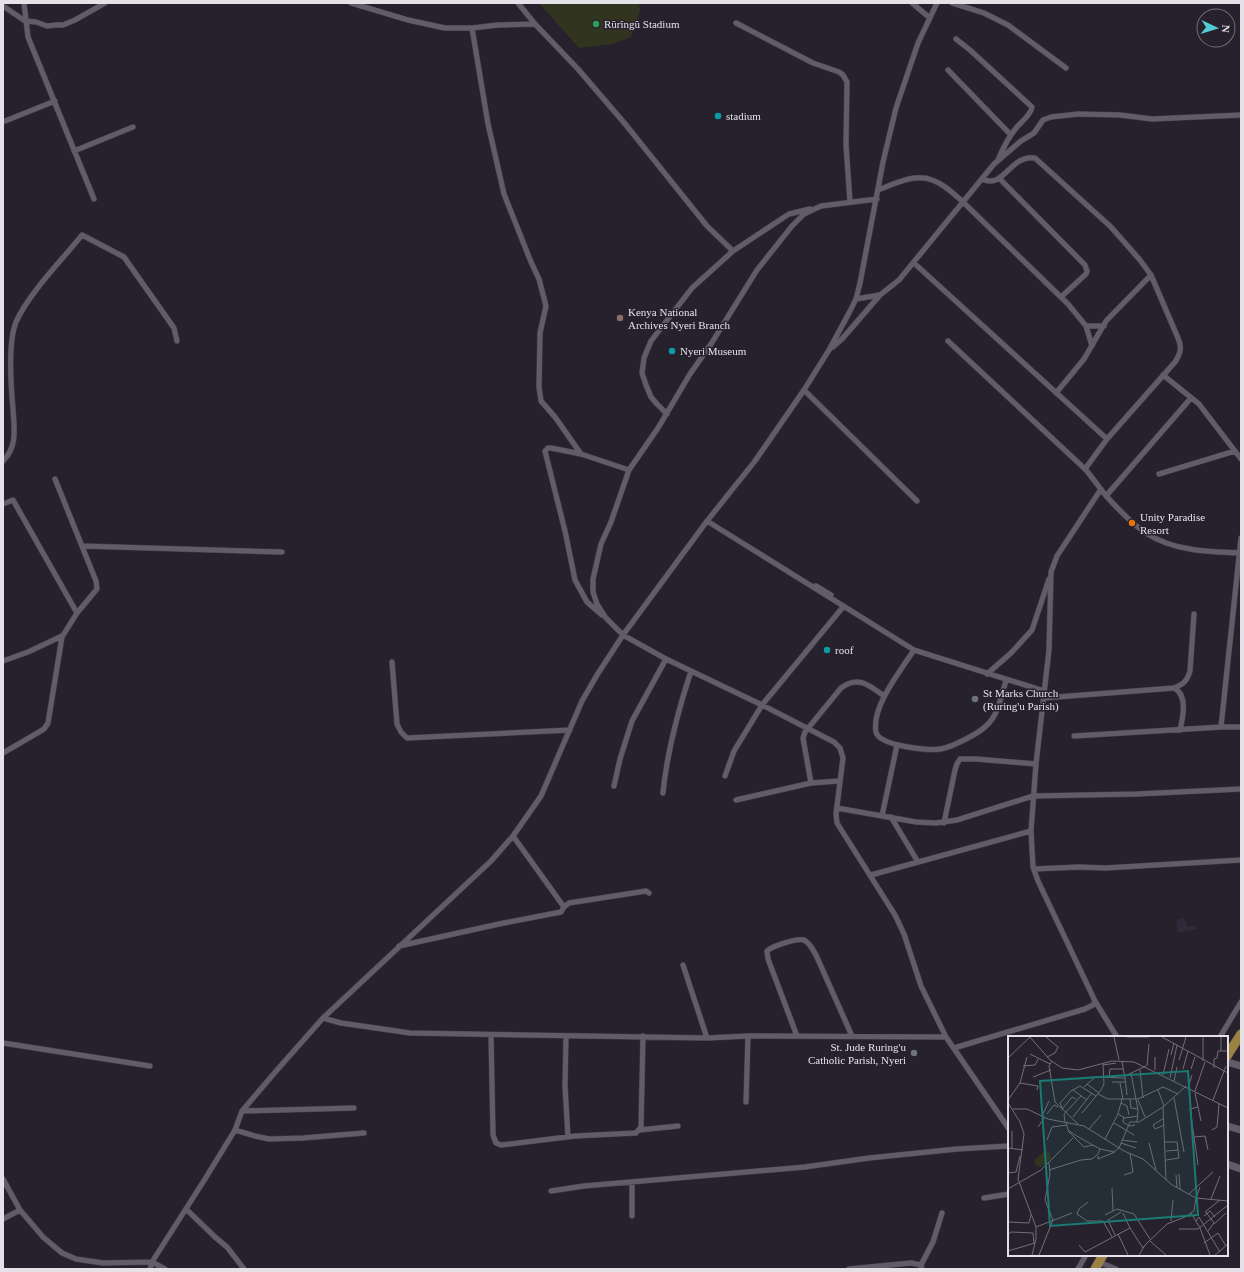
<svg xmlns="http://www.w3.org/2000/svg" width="1244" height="1272" viewBox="0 0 1244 1272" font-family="'Times New Roman',serif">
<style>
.built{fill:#31293a}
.green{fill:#31341f}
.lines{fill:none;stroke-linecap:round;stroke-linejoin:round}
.minor-casing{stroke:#433e48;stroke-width:6}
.tertiary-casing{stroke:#433e48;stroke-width:8}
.trunk-casing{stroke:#433e48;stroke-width:10}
.minor{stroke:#625c69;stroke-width:5}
.tertiary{stroke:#625c69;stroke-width:7}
.trunk{stroke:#9b8242;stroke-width:9}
.leisure-dot{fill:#2e9e5b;stroke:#27212d;stroke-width:1.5}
.culture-dot{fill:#0f9aa8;stroke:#27212d;stroke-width:1.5}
.education-dot{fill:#8d6e63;stroke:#27212d;stroke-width:1.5}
.food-dot{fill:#e8710a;stroke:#27212d;stroke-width:1.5}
.worship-dot{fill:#6b7280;stroke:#27212d;stroke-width:1.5}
.labels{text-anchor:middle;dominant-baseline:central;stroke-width:3;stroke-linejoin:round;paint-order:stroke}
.poi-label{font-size:11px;fill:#e5e1e9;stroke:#27212d;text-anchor:start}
.inset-road{fill:none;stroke:#736e78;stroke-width:1}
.view{fill:#1a7b74;fill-opacity:0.15;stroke:#1a7b74;stroke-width:2}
.inset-edge{fill:none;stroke:#e5e1e9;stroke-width:2}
</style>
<rect width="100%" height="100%" fill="#27212d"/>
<path class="built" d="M 1184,918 L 1185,921 L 1186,921 L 1187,927 L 1196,925 L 1197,929 L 1178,933 L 1176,920 Z"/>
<path class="green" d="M 539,3 L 639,3 L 640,11 L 631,37 L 612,44 L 579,48 Z"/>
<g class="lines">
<g class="minor-casing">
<path id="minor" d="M 24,3 L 28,37 L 94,199
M 351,3 L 408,20 L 445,28 L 472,28 L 498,25 L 535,24
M 518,3 L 535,24 L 578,69 L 626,125 L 707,226 L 733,251
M 912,3 L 930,18
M 952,3 L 984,13 L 1008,25 L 1066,68
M 3,6 L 25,21 L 36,22 L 47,26 L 56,25 L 63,25 L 75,20 L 105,3
M 736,23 L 813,63 L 839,72 L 843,75 L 847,82 L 846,145 L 850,202
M 472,28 L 488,124 L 504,194 L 531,262 L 539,279 L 546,306 L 540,333 L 539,387 L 541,401 L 555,417 L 581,454 L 629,470
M 956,39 L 970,50 L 1032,107 C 1031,115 1022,121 1017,127 C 1008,137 1003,148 998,160
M 948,70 L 1011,135
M 5,121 L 55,101
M 74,151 L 133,127
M 999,178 L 1085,265 L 1087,271 L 1086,274 L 1061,297
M 982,179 C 1004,190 1010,154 1035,158 L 1111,227 L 1140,260 L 1151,275 L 1178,338 C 1182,347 1181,353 1175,362 L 1107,439 L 1085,469 C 1093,478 1100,489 1108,498 C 1119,510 1132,524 1146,533 C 1173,551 1209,552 1241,553
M 878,190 C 894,184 915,173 932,180 C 944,184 954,194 963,202 L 1068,304 L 1086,326 L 1092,346
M 877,199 L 821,206 L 804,214 L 792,226 L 757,270 L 711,344 L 690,374 L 658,428 L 629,470 L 611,522 L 601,544 L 593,579 L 593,592 L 597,604 L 606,618 L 623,635 L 666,659 L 762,705 L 834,742 L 840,748 L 843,758 L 836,814 L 837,823 L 895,915 L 904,934 L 921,986 L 946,1037 L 1009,1129
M 914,263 L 1107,439
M 856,299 L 880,295 L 899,280 L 994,164 L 1021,141 L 1034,133 L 1043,120 L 1051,117 L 1078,114 L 1120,115 L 1152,119 L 1241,115
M 1086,326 L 1104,326
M 948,341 L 1085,469
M 833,347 L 842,339 L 880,295
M 1163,375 L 1199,404 L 1241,459
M 804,390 L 917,501
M 1056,393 L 1084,359 L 1106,321 L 1151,275
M 667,414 L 657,404 L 651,397 L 646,385 L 642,373 L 644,358 L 651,341 L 692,288 L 733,251 L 789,214 L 810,209
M 581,454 L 551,448 L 548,448 L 545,451 L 565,531 L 575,580 L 587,602 L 602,615
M 3,461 C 18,446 14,428 13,409 C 11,387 8,342 16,322 C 29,293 62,260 82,235 L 124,257 L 174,328 L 177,341
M 1159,474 L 1235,451
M 1101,489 L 1057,556 L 1051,572 L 1049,650 L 1036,764 L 1031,831 L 1033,867 L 1038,881 L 1095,1001 L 1117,1037
M 1106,496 L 1191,398
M 3,504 L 13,500 L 77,613
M 707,521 L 914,650 L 1044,691
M 1241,538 L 1221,727 L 1241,727
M 82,546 L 282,552
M 816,586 L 831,595
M 914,650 C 901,670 871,707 876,732 C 879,746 929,751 941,749 C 952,747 980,733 987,725 C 999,714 1001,695 1006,681
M 3,661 L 28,652 L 62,636
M 392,662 L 397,724 L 401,732 L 407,738 L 570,730
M 987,674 L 1011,653 L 1032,630 L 1049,579
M 1174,688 C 1188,695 1183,717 1180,730
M 1044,698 L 1174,688 C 1184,684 1187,681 1190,671 L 1194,614
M 1074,736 L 1221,727
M 3,753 L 39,732 L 44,729 L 48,723 L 62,637 L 77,613 L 97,589 L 96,581 L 55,479
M 725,776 L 734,751 L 762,705 L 843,607
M 811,783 L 803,738 L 805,732 L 841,688 C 858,675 869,685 884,696
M 614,786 L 620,759 L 632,721 L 666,659
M 663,793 C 667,751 678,711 691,671
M 736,800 L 811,783 L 839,781
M 837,808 L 916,822 L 936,823 L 957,820 L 1033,796 L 1137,794 L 1241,789
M 882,816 L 897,745
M 891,817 L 918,862
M 944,823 L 955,770 L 957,764 L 960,759 L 976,759 L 1036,764
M 513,836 L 564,907
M 1034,869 L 1079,867 L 1105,868 L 1241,860
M 871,875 L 1031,831
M 399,946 L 499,924 L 561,912 L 564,907 L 569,903 L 646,891 L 649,893
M 683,965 L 707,1038
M 323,1018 L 341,1023 L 410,1033 L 707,1038 L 748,1036 L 946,1037
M 491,1035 L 493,1135 L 496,1143 L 501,1145 L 575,1136 L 636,1133 L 641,1127 L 643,1036
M 566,1036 L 565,1086 L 568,1137
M 797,1036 L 768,959 L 767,951 C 772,946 797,938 804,940 C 810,943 813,950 816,955 L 852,1036
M 1220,1037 L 1241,1002
M 3,1043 L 150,1066
M 954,1048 L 1085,1009 L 1093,1005 L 1095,1001
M 746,1102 L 748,1036
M 242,1111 L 354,1108
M 235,1130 L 255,1136 L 269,1139 L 303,1138 L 364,1133
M 639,1130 L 678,1126
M 3,1179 L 20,1210 L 43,1237 L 62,1253 L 76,1259 L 103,1263 L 152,1262 L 205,1179 L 235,1130 L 242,1111 L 277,1070 L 323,1018 L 491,861 L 513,836 L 541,796 L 582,701 L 597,675 L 623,635 L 707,521 L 755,461 L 804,390 L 829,350 L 849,313 L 856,299 L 860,283 L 883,162 L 896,108 L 918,43 L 937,3
M 632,1183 L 632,1216
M 551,1191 L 584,1186 L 805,1167 L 869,1158 L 957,1149 L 1009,1146
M 984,1198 L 1009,1194
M 186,1209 L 215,1237 L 227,1247 L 244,1269
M 3,1219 L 20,1210
M 1099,1262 L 1116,1269
M 921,1265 L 933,1242 L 942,1213
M 150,1269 L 152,1262 L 165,1269
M 849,1269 L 911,1263 L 921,1265 L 922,1269
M 1078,1269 L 1086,1255"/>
</g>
<g class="tertiary-casing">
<path id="tertiary" d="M 1227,1062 L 1241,1066
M 1227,1126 L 1241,1130
M 1227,1164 L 1241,1169"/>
</g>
<g class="trunk-casing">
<path id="trunk" d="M 1227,1056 L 1241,1034
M 1095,1269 L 1103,1255"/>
</g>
<use href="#minor" class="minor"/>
<use href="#tertiary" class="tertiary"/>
<use href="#trunk" class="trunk"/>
</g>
<circle class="leisure-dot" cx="596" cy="24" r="4"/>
<g class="culture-dot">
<circle cx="718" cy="116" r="4"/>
<circle cx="672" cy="351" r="4"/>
<circle cx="827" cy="650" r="4"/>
</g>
<circle class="education-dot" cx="620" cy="318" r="4"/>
<circle class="food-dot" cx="1132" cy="523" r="4"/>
<g class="worship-dot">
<circle cx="975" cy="699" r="4"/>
<circle cx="914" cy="1053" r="4"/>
</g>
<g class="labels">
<g class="poi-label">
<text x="604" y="24">Rũrĩngũ Stadium</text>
<text x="726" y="116">stadium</text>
<text x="628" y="312">Kenya National<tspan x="628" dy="13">Archives Nyeri Branch</tspan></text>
<text x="680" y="351">Nyeri Museum</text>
<text x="1140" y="517">Unity Paradise<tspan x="1140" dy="13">Resort</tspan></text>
<text x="835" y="650">roof</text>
<text x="983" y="693">St Marks Church<tspan x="983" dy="13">(Ruring'u Parish)</tspan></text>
<text x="906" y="1047" text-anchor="end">St. Jude Ruring'u<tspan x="906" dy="13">Catholic Parish, Nyeri</tspan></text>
</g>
</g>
<g transform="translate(1008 1036)">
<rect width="220" height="220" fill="#27212d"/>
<path d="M 35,116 L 41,116 L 43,122 L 34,131 L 29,131 L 26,125 Z" fill="#31341f"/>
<path class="inset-road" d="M 22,1 L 42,24 L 54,32 L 70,34 L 104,25 L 126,26 L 220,72M 38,1 L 50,11 L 47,17 L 39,21M 106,1 L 111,24M 119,1 L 141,1M 154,1 L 220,37M 195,1 L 195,25M 213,1 L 213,15M 22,18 L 42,28M 163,19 L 166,7M 0,22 L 22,1M 171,24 L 178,1M 44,25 L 41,30 L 47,66 L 70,88M 95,29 L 108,27M 15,30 L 27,29 L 30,23M 139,30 L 141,8M 206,32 L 206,23 L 209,22 L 210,15 L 220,15M 175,33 L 180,15M 183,33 L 187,21M 132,34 L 135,62M 147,34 L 147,21M 123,37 L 130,74 L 129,86M 155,39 L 161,13M 117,40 L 138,30M 25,41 L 43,34M 101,41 L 102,33 L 115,33M 117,42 L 119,59M 162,42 L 169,9M 166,45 L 169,31M 104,46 L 117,46M 12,47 L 30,50 L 29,54M 112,47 L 115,63M 79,48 L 91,57M 76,51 L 87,41 L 117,42 L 114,26M 180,52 L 184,39M 65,54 L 79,64M 150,54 L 156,70M 187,55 L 197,26M 187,57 L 193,85M 90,58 L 100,63 L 130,63 L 155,51 L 170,58M 166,62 L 176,116M 122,63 L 123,72 L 130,73M 0,64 L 12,47 L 19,21M 130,64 L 137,81M 205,64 L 218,30M 0,67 L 12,86 L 16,98 L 10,143 L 28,191 L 28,203 L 24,219M 113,67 L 119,70 L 121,79M 155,71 L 158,144M 190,71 L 182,73 L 190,129M 55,72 L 64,61 L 68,63M 5,73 L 19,73 L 40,83 L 76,90 L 116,115 L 135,123 L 164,149 L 188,162 L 186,175 L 177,181 L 159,188 L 137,209 L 131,219M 55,74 L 52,67 L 63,55 L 72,50 L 88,60 L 93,54 L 96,48 L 95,28M 74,77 L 88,60M 39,78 L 46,69 L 50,71M 110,78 L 117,82 L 130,80M 34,80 L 41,65M 65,81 L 84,57M 116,81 L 115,86 L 121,90 L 127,89M 156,82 L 145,89 L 147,93 L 156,89M 57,86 L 56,78 L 73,60M 58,86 L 60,94 L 67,99 L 92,113 L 106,116 L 111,112 L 122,86 L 131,86 L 155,71 L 178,50M 106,87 L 126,99M 30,91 L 37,81M 81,93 L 93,79M 204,94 L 209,91 L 211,68M 60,95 L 76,111 L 85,109M 186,101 L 197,100 L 200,114M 97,103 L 110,78 L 114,63M 39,104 L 44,91 L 59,89M 114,104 L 129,106M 157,106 L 169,106 L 171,122 L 158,124M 113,107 L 128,112M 141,107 L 148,134M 0,112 L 15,114M 4,112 L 4,95M 158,115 L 170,114M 90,120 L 90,123 L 107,116M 41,134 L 73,124 L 84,123 L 90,118 L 92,113M 0,137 L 8,136 L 12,120M 171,138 L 172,153M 116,139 L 125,136 L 122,117M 168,139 L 169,152M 192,151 L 188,162 L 220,165M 104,152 L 105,175M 0,153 L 33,134 L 65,102M 181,158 L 205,136M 203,163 L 212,140M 80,166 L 71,173 L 69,178 L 79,185 L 95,185 L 104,201M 197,175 L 206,187 L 200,195M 197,176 L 212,164M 115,177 L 122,192M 183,177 L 192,192 L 202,219M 97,179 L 109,173 L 126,178 L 142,203M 196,180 L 202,175 L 207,181M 163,185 L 165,164M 188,185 L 191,181 L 212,216M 0,186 L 21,187 L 23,179M 206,188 L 218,177M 28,191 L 64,177M 171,193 L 190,193 L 220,169M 110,198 L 120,219M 0,199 L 3,196 L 25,197 L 26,207M 107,199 L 100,184 L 113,176M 142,205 L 158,219M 196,207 L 210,197 L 218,210M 71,209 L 77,216 L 122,192 L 135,212M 0,215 L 27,207M 31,219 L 45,184 L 37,164 L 42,138 L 41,127M 207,219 L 220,208"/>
<path class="view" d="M 180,35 L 190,179 L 42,190 L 32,45 Z"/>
<rect width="220" height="220" class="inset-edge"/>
</g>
<rect width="1244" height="1272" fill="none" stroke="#e5e1e9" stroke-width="8"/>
<g transform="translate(1216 28) rotate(94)"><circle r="19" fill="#27212d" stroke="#736e78"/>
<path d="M0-3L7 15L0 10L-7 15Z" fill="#51ccd4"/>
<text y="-6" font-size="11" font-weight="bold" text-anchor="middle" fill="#e5e1e9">N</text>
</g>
</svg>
